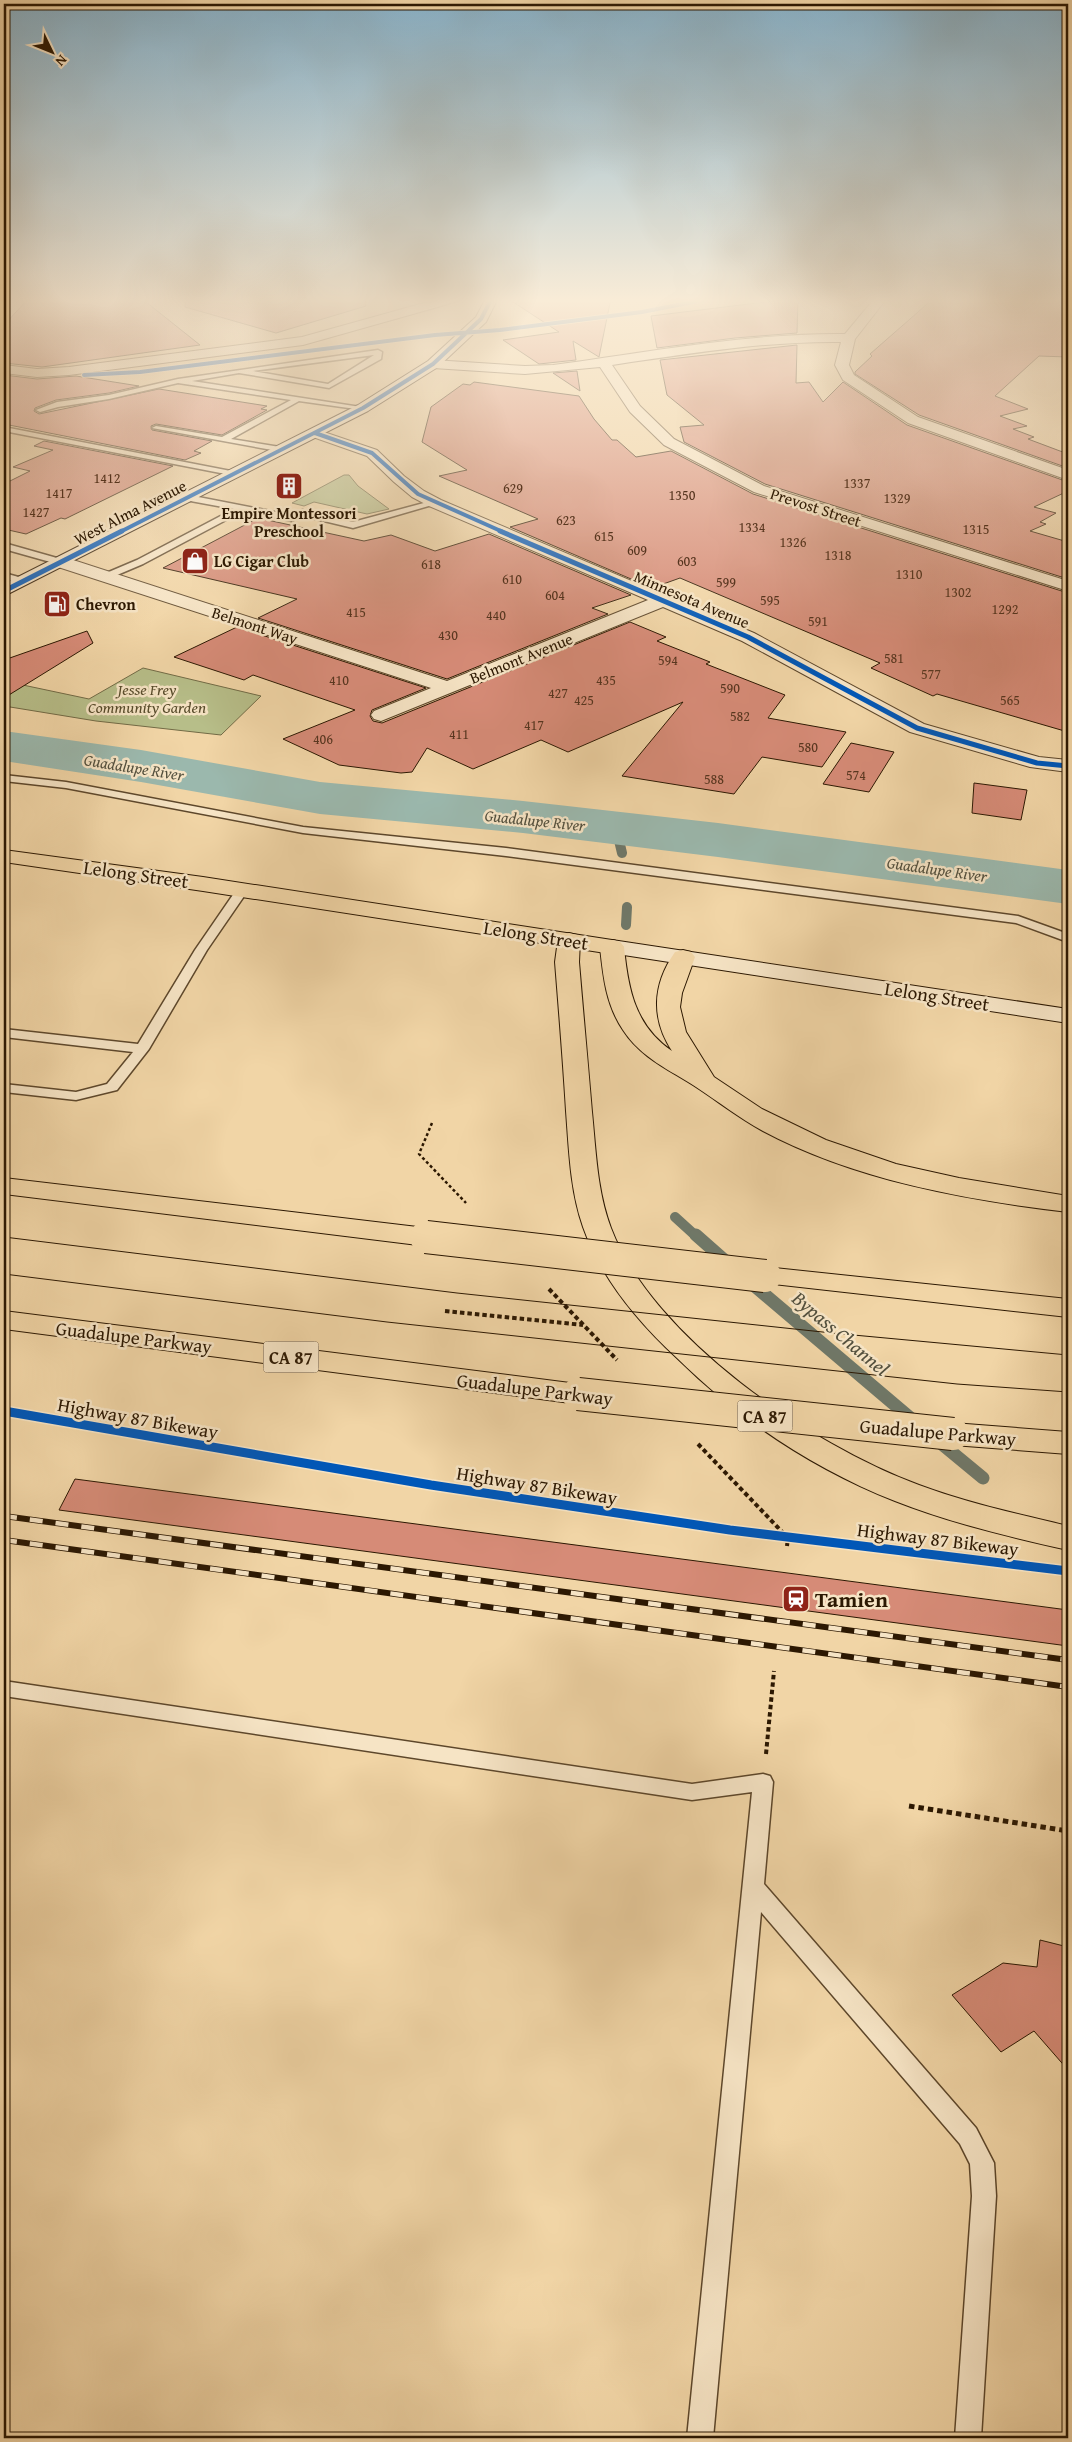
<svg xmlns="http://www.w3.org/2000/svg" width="1072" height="2442" viewBox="0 0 1072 2442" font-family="'Gentium Book Plus',serif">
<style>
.green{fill:#b7be89;stroke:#726b46}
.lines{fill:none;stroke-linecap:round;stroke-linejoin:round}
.stream-far2{stroke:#6f7869;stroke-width:8}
.stream-far1{stroke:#6f7869;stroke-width:10}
.stream{stroke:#6f7869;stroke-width:13}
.river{fill:#9bb8ad;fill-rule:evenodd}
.building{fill:#d68b77;stroke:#2c1802}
.lane-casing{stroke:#5d472b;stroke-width:3}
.street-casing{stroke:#5d472b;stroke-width:2}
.secondary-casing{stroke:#2c1802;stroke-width:2}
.primary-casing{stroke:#2c1802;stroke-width:2}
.highway-casing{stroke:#2c1802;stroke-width:2}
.path-far2{stroke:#2c1802;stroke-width:2.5;stroke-dasharray:3 2.5;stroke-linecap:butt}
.path-far1{stroke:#2c1802;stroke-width:4;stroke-dasharray:4.5 3;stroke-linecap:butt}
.path{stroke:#2c1802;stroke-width:5;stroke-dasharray:5.5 4;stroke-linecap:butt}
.lane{fill:#f6e4c5;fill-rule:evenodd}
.street{fill:#f6e4c5;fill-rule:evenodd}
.secondary{fill:#f6e4c5;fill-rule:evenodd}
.primary{fill:#f1d5a6;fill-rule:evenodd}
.highway{fill:#f1d5a6;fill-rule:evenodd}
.tram{stroke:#2c1802;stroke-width:1}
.rail-casing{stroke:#2c1802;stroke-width:6}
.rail{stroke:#f6e4c5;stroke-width:4.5;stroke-dasharray:13;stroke-linecap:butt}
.highway-bridge-casing{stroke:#2c1802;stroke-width:34;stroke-linecap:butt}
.highway-bridge{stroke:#f1d5a6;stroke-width:32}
.cycleway-far2-casing{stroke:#f6e4c5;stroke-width:5.5}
.cycleway-far1-casing{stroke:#f6e4c5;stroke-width:7}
.cycleway-casing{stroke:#f6e4c5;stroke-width:12}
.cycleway-far2{stroke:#0057b8;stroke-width:4}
.cycleway-far1{stroke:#0057b8;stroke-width:5}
.cycleway{stroke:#0057b8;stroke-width:9}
.labels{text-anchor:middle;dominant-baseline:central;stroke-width:5;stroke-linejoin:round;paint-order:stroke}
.far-number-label{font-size:14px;fill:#56351f}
.far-street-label{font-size:16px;fill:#2c1802;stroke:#f6e4c5}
.far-poi-label{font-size:16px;font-weight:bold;fill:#2c1802;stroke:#f6e4c5;text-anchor:start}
.far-park-label{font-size:16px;font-style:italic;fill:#564a2a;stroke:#f6e4c5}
.far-water-label{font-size:16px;font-style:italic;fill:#53503e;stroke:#f6e4c5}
.shield{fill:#f6e4c5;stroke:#69553c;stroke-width:1}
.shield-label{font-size:18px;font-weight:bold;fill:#2c1802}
.street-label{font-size:19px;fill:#2c1802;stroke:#f6e4c5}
.water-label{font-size:20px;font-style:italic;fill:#53503e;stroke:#f6e4c5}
.near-poi-label{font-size:22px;font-weight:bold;fill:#2c1802;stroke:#f6e4c5;text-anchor:start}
</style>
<rect width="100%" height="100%" fill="#f1d5a6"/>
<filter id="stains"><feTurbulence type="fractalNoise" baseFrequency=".004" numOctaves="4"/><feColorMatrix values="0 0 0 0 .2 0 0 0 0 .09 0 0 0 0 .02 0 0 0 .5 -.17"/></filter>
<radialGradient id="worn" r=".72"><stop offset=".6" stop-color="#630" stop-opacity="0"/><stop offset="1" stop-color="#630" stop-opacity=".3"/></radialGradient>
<path class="green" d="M 344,475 L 349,475 L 358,486 L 389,509 L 367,514 L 314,502 L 304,506 L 292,503 Z
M 143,668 L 261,696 L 221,735 L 96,721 L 4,706 L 4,681 L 89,699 Z"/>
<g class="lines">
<path class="stream-far2" d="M 616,828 L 618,837"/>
<path class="stream-far1" d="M 618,836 L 622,853
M 626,925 L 627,907
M 675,1217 L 697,1237"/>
<path class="stream" d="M 696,1235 L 730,1265
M 750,1282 L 915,1422
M 937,1440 L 983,1478"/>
<path class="river" d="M 4,731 L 141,750 L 320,782 L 523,801 L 718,823 L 1068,870 L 1068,904 L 718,857 L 523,833 L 320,814 L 141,782 L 4,761 Z"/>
</g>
<path class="building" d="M 29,298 L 141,298 L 200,345 L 42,367 L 4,363 L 4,325 Z
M 186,298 L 365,298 L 366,306 L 276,333 L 185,307 Z
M 507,298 L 611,298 L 599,357 L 573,341 L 576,360 L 539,364 L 503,340 L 559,332 Z
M 798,298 L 797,333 L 735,338 L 657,348 L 651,316 Z
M 934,298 L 1068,298 L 1068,357 L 1039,356 L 995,396 L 1028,409 L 1000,416 L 1027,426 L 1013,429 L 1034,437 L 1028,439 L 1068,454 L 1068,468 L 919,415 L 855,374 L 855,372 L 872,356 L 870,354 Z
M 797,345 L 796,383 L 809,382 L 823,402 L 843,382 L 907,425 L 1068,482 L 1068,491 L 1034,507 L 1056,513 L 1040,522 L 1046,524 L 1030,531 L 1068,542 L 1068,579 L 765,484 L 684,442 L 680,427 L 704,425 L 667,395 L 660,360 Z
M 577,371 L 580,391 L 553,373 Z
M 4,375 L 37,379 L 76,376 L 139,386 L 109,393 L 56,400 L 35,408 L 34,411 L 39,414 L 159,389 L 267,406 L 261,409 L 267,410 L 222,435 L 156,424 L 151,426 L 152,430 L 212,441 L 194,451 L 201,453 L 185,460 L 4,424 Z
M 474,382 L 579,396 L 594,419 L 612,440 L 617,440 L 636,457 L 671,451 L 753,494 L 1068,593 L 1068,732 L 937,694 L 933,696 L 871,668 L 880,663 L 680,578 L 652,588 L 510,527 L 538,519 L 439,476 L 467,470 L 422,442 L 431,407 L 463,384 L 470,385 Z
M 44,441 L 173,466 L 65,519 L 61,518 L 26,534 L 4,529 L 4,484 L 30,471 L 13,467 L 53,450 L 34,446 Z
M 258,518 L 364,541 L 391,535 L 435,551 L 489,534 L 631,595 L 592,608 L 608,614 L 447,679 L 258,618 L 297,599 L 163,568 Z
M 630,622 L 666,637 L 657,641 L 710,662 L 706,664 L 785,695 L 768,718 L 846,732 L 822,767 L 762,757 L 734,794 L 622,776 L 683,702 L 568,752 L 541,740 L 473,769 L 427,748 L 412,772 L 401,773 L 339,765 L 283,739 L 355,710 L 253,675 L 244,680 L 174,657 L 237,627 L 426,688 L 372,710 L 370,716 L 373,721 L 382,723 Z
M 87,631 L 93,643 L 4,698 L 4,660 Z
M 851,743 L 894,752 L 869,792 L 823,784 Z
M 974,783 L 1027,790 L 1021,820 L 972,813 Z
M 75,1479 L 1068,1610 L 1068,1646 L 59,1510 Z
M 1040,1940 L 1068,1947 L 1068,2070 L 1034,2031 L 1001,2052 L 952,1995 L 1003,1963 L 1037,1967 Z"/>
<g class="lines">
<g class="lane-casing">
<path id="lane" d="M 378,350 L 382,352 L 381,359 L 329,388 L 239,373 L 192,381 L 367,408 L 363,410 L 299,401 L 231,439 L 286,448 L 287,450 L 283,452 L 152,428 L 156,426 L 222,437 L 291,400 L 178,383 L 109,399 L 58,407 L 40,412 L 36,410 L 57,402 L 109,395 L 178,379 ZM 374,355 L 328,384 L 253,371 Z
M 4,427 L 236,472 L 240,474 L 236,476 L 4,431 Z
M 188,495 L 291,515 L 302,510 L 353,522 L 435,500 L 439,503 L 353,528 L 303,516 L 292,521 L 243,511 L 143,564 L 110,578 L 104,578 L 104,574 L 137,560 L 234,509 L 185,500 L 184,498 Z
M 4,543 L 64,560 L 66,562 L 61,565 L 4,549 Z
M 4,573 L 26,579 L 28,581 L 23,584 L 4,579 Z
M 4,775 L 66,782 L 303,827 L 506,848 L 1018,916 L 1068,934 L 1068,942 L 1016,923 L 506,856 L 303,833 L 66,788 L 4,781 Z
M 243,885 L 249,889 L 207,950 L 149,1049 L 117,1090 L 76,1100 L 4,1092 L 4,1084 L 76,1092 L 107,1084 L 133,1052 L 4,1037 L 4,1029 L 138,1044 L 195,950 L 239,886 Z
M 4,1681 L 692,1784 L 763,1774 L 770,1776 L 773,1782 L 764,1884 L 976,2128 L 994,2163 L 996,2196 L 981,2438 L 955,2438 L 972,2196 L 970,2164 L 960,2144 L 761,1912 L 713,2438 L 687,2438 L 752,1792 L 692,1800 L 4,1696 Z"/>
</g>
<g class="street-casing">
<path id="street" d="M 442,298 L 461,298 L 459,301 L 303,345 L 69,375 L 37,377 L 4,373 L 4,365 L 37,369 L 69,367 L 302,337 Z
M 875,298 L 887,298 L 855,339 L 849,365 L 854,375 L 918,417 L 1068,470 L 1068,480 L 908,423 L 843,380 L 835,365 L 841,342 C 764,341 688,354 612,365 L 640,406 L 674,439 L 764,486 L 1068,581 L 1068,591 L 754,492 L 664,445 L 630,412 L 600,367 L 525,374 L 433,368 L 426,364 L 433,360 L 525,366 L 553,365 C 650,352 747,333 845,334 Z
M 315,429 L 377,450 L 404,476 L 424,491 L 441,500 L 754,633 L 924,724 L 1039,757 L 1068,760 L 1068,772 L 1030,767 L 910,732 L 742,641 L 663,607 L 381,721 L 374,719 L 371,715 L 374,711 L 431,688 L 55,566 L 53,562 L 55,558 L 67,558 L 447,681 L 648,600 L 429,506 L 412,497 L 394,482 L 367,456 L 310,436 L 308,433 Z"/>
</g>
<g class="secondary-casing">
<path id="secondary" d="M 486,298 L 498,298 L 486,322 L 438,367 L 368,411 L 4,596 L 4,584 L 358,405 L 428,361 L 476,317 Z
M 612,940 L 1068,1009 L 1068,1023 L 604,952 L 600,947 L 604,942 Z"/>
</g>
<g class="primary-casing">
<path id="primary" d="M 4,850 L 203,877 L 612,940 L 620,942 L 624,947 L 620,952 L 612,954 L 203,891 L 4,862 Z"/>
</g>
<g class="highway-casing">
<path id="highway" d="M 569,933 L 577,935 L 580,940 L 579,962 C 583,1012 588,1062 592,1112 C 596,1151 597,1191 611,1228 C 652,1337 812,1446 919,1485 C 967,1503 1018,1514 1068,1526 L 1068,1550 C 1010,1537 951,1523 895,1501 C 814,1469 739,1419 677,1358 C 638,1322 601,1278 583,1227 C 570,1190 569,1150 566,1111 C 563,1061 559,1012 555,962 L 558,940 L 561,935 Z
M 612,940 L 620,942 L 624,947 C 628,989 635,1026 672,1051 C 651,1019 652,985 675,952 L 683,950 L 691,952 L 695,957 L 682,993 L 680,1007 L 686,1032 L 714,1077 L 762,1109 L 826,1140 L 896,1164 L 959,1178 L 1068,1196 L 1068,1212 C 966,1200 855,1180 763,1131 C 739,1118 719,1102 696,1087 C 670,1070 641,1058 623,1030 C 606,1005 603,976 600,947 L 604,942 Z
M 4,1178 L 426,1228 L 436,1231 L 440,1237 L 436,1243 L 426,1246 L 4,1194 Z
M 765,1267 L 1068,1299 L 1068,1317 L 755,1282 L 751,1276 L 755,1270 Z
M 4,1311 L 578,1384 L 589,1387 L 593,1394 L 589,1401 L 578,1404 L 4,1329 Z
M 953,1423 L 1068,1432 L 1068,1454 L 953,1445 L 942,1442 L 938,1434 L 942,1426 Z"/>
</g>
<path class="path-far2" d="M 432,1123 L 419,1154 L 466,1203"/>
<path class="path-far1" d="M 549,1289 L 617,1360
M 445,1311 L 583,1325
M 698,1444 L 788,1538 L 787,1546
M 766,1754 L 774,1671"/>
<path class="path" d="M 909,1806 L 1068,1831"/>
<use href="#lane" class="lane"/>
<use href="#street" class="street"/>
<use href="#secondary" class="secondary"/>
<use href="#primary" class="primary"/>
<use href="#highway" class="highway"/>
<path class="tram" d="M 4,1237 L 457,1293 L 832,1333 L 1068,1355
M 4,1274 L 387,1322 L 957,1384 L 1068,1392"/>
<g class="rail-casing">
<path id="rail" d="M 4,1516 L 1068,1660
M 4,1540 L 1068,1687"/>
</g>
<use href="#rail" class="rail"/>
<g class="highway-bridge-casing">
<path id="highway-bridge" d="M 426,1237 L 765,1276
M 578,1394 L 953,1434"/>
</g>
<use href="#highway-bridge" class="highway-bridge"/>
<g class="cycleway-far2-casing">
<path id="cycleway-far2" d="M 84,375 L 140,372 L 435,335 L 500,330 L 642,312 L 713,298
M 315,433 L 372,453 L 418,494 L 503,532
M 120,532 L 363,408 L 433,364 L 481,319 L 492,298"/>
</g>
<g class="cycleway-far1-casing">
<path id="cycleway-far1" d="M 500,531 L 748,637 L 917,728 L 1037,763 L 1068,766
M 4,591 L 122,531"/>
</g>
<g class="cycleway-casing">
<path id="cycleway" d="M 4,1411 L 431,1485 L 730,1530 L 1068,1571"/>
</g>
<use href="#cycleway-far2" class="cycleway-far2"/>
<use href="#cycleway-far1" class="cycleway-far1"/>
<use href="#cycleway" class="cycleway"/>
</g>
<linearGradient id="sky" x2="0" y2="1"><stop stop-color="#89b6d0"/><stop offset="0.47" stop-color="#f9ecd7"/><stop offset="1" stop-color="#f9ecd7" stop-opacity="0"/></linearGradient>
<rect width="1072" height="640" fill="url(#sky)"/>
<defs>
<g id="building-square" transform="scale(1.4375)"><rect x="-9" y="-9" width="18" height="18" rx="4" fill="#8f2418" stroke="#f6e4c5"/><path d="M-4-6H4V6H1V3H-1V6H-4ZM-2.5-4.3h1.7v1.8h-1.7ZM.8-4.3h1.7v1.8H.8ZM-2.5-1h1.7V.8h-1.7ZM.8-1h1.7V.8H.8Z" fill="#fff"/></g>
<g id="shop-square" transform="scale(1.4375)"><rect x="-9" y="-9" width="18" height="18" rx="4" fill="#8f2418" stroke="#f6e4c5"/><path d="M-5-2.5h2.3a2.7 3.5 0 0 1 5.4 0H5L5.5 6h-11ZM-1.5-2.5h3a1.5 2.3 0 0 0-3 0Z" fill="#fff"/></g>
<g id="fuel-square" transform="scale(1.4375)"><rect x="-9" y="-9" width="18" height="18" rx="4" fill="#8f2418" stroke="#f6e4c5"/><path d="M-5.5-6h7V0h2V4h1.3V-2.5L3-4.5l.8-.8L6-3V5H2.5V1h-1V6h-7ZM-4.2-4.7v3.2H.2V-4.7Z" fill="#fff"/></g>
<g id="station-square" transform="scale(1.4375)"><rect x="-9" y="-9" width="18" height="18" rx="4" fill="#8f2418" stroke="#f6e4c5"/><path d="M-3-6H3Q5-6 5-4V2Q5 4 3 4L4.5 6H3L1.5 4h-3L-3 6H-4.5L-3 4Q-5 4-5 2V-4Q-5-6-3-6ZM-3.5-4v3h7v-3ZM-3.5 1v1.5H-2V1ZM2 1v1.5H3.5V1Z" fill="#fff"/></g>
</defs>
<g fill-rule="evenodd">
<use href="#building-square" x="289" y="486"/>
<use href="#shop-square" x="195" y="561"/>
<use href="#fuel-square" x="57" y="604"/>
<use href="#station-square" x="796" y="1599"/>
</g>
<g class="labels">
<g class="far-number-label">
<text x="107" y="478">1412</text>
<text x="857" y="483">1337</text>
<text x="513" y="488">629</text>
<text x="59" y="493">1417</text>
<text x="682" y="495">1350</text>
<text x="897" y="498">1329</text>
<text x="36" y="512">1427</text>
<text x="566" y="520">623</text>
<text x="752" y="527">1334</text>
<text x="976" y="529">1315</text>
<text x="604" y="536">615</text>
<text x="793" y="542">1326</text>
<text x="637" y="550">609</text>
<text x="838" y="555">1318</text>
<text x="687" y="561">603</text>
<text x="431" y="564">618</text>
<text x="909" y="574">1310</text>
<text x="512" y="579">610</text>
<text x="726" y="582">599</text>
<text x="958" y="592">1302</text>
<text x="555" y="595">604</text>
<text x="770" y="600">595</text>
<text x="1005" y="609">1292</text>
<text x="356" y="612">415</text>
<text x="496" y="615">440</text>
<text x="818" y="621">591</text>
<text x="448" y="635">430</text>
<text x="894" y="658">581</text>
<text x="668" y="660">594</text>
<text x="931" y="674">577</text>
<text x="339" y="680">410</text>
<text x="606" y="680">435</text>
<text x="730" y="688">590</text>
<text x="558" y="693">427</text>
<text x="584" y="700">425</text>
<text x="1010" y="700">565</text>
<text x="740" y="716">582</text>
<text x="534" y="725">417</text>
<text x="459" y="734">411</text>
<text x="323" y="739">406</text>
<text x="808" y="747">580</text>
<text x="856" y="775">574</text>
<text x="714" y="779">588</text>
</g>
<g class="far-street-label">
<text transform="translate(816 507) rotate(18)">Prevost Street</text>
<text transform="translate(130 512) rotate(-27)">West Alma Avenue</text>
<text transform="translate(692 599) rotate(23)">Minnesota Avenue</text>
<text transform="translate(255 625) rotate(18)">Belmont Way</text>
<text transform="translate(521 658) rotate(-22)">Belmont Avenue</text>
</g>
<g class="far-poi-label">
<text x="289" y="513" text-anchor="middle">Empire Montessori<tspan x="289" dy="18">Preschool</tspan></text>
<text x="214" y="561">LG Cigar Club</text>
<text x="76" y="604">Chevron</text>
</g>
<g class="far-park-label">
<text x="147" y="689">Jesse Frey<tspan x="147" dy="18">Community Garden</tspan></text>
</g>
<g class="far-water-label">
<text transform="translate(134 767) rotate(9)">Guadalupe River</text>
<text transform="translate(535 820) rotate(6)">Guadalupe River</text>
<text transform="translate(937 869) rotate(8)">Guadalupe River</text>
</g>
<g class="shield">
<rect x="263.5" y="1341.5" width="55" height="31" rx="4"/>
<rect x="737.5" y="1400.5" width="55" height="31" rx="4"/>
</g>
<g class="shield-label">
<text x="291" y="1357">CA 87</text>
<text x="765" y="1416">CA 87</text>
</g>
<g class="street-label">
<text transform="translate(136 874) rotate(8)">Lelong Street</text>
<text transform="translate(536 935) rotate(9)">Lelong Street</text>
<text transform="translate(937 996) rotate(9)">Lelong Street</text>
<text transform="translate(134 1337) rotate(7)">Guadalupe Parkway</text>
<text transform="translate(535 1389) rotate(7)">Guadalupe Parkway</text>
<text transform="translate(138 1418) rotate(10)">Highway 87 Bikeway</text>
<text transform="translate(938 1432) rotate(5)">Guadalupe Parkway</text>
<text transform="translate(537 1485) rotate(9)">Highway 87 Bikeway</text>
<text transform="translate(938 1539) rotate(7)">Highway 87 Bikeway</text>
</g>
<g class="water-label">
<text transform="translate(841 1333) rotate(40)">Bypass Channel</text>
</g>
<g class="near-poi-label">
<text x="815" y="1599">Tamien</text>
</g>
</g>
<rect width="1072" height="2442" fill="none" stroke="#f1d5a6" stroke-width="20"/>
<rect x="5" y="5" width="1062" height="2432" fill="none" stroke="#2c1802" stroke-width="2.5"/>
<rect x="10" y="10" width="1052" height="2422" fill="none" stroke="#2c1802"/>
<g transform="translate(52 52) rotate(133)" stroke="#f6e4c5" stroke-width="4" paint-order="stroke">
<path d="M0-4L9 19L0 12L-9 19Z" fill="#2c1802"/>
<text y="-8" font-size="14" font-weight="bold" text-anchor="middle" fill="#2c1802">N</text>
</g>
<rect width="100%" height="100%" filter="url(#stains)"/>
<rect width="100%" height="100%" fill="url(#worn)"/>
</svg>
